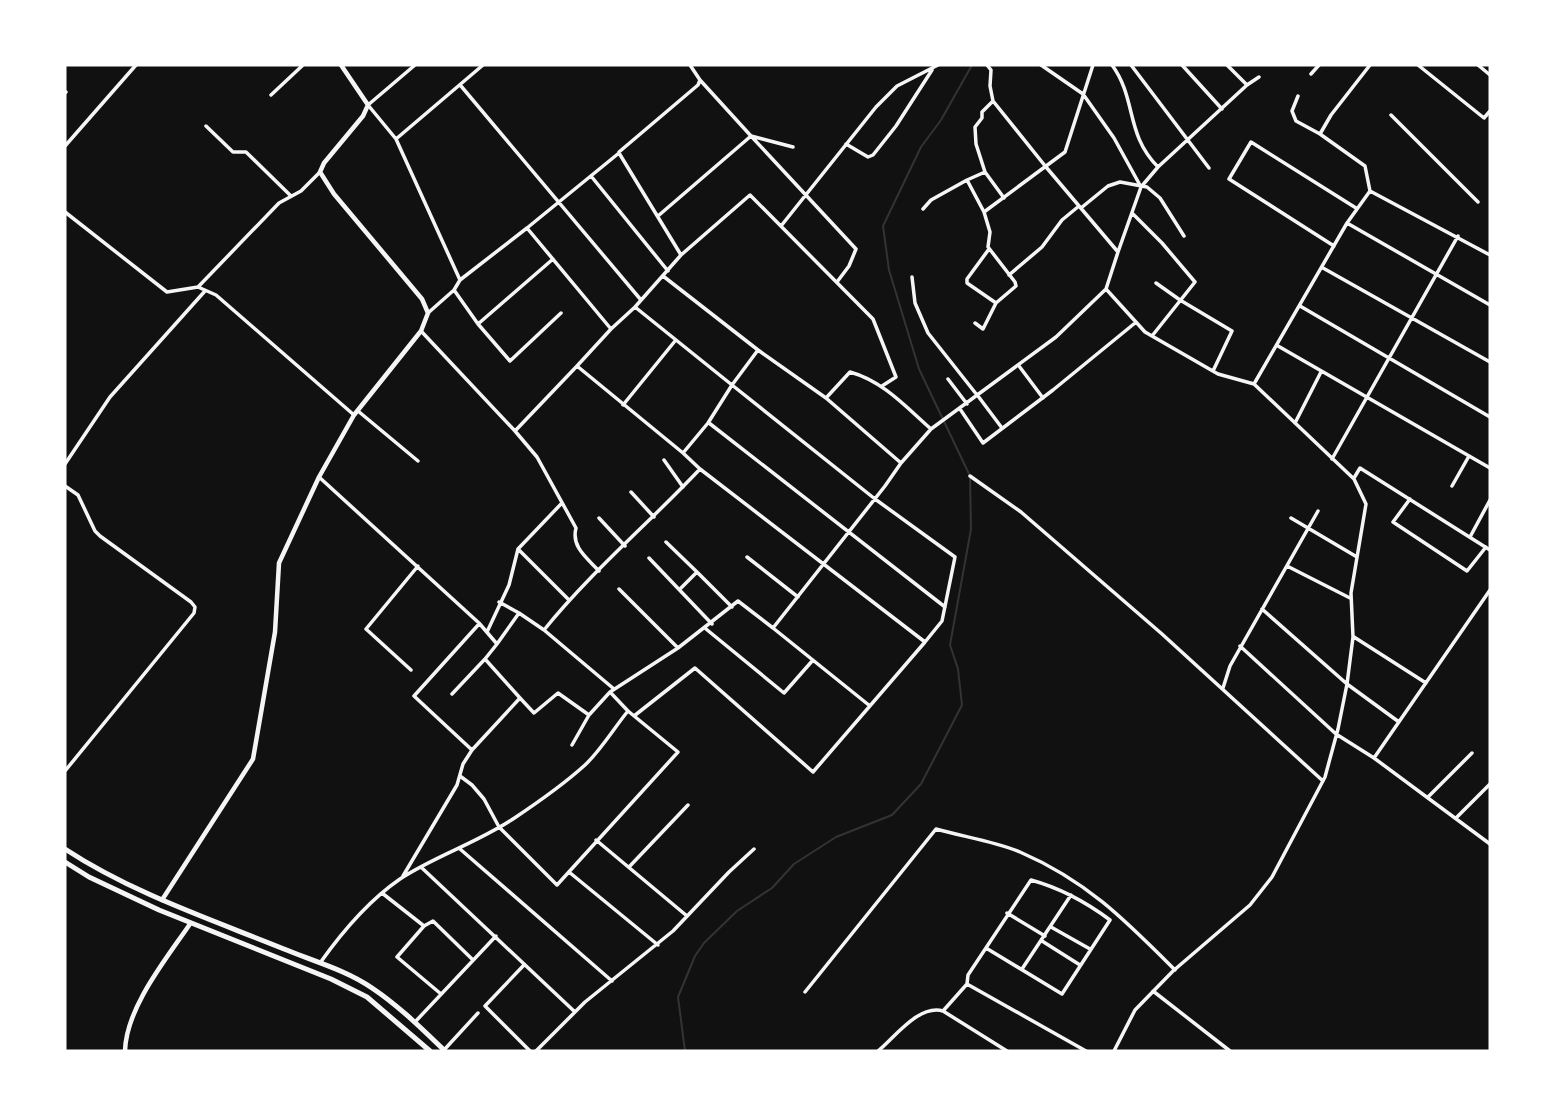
<svg xmlns="http://www.w3.org/2000/svg" width="1555" height="1116" viewBox="0 0 1555 1116" font-family="'Source Sans 3',sans-serif">
<style>
.lines{fill:none;stroke-linecap:round;stroke-linejoin:round}
.stream{stroke:#333;stroke-width:2}
.minor{stroke:#f5f5f5;stroke-width:3.5}
.tertiary{stroke:#f5f5f5;stroke-width:4.5}
.primary{stroke:#f5f5f5;stroke-width:5}
</style>
<rect width="100%" height="100%" fill="#111"/>
<g class="lines">
<path class="stream" d="M 685,1051 L 678,997 L 695,956 L 704,943 L 737,911 L 772,888 L 794,864 L 836,837 L 892,815 L 921,784 L 962,705 L 958,669 L 950,645 L 971,529 L 970,476 L 919,369 L 889,270 L 883,226 L 921,147 L 941,120 L 972,65"/>
<path class="minor" d="M 415,65 L 368,105 L 396,139 L 483,65
M 987,65 L 991,70 L 990,86 L 993,101 L 1046,167 L 1118,252 L 1106,289 L 1145,332 L 1218,374 L 1254,384 L 1354,479 L 1366,504 L 1351,593 L 1353,637 L 1347,684 L 1338,729 L 1325,777 L 1272,877 L 1250,905 L 1173,971 L 1135,1010 L 1114,1051
M 1041,65 L 1083,94 L 1114,138 L 1141,187
M 1112,65 C 1137,99 1125,134 1158,167
M 1131,65 L 1209,168
M 1182,65 L 1222,109
M 1227,65 L 1247,85
M 1418,65 L 1484,118 L 1490,111
M 1478,65 L 1490,75
M 1311,74 L 1319,65
M 700,80 L 751,136 L 793,147
M 461,86 L 641,300
M 65,93 L 66,92
M 271,95 L 303,65
M 1298,96 L 1292,111 L 1296,121 L 1320,134 L 1365,166 L 1370,191
M 993,101 L 982,112 L 982,118 L 975,127 L 976,144 L 985,172 L 967,180 L 984,212 L 1065,152 L 1093,65
M 1391,115 L 1478,202
M 206,126 L 233,152 L 246,152 L 291,196
M 1320,134 L 1331,115 L 1370,65
M 396,139 L 460,280
M 846,144 L 868,157 L 873,155 L 896,126 L 932,70
M 65,146 L 136,65
M 619,152 L 698,85 L 700,80 L 690,65
M 985,172 L 1004,198
M 591,176 L 668,271
M 1081,208 L 1108,186 L 1120,182 L 1147,187 L 1160,198 L 1184,236
M 923,209 L 931,200 L 967,180
M 65,212 L 167,292 L 198,287 L 216,295 L 354,415
M 1132,213 L 1162,243 L 1195,282 L 1152,336
M 658,216 L 751,136 L 856,249 L 849,266 L 837,282
M 1347,223 L 1490,305
M 781,226 L 876,107 L 897,86 L 938,65
M 527,228 L 619,153 L 681,255 L 635,307
M 1334,246 L 1229,179 L 1251,142 L 1356,208
M 989,249 L 967,279 L 967,283 L 996,303
M 1118,252 L 1141,187 L 1158,167 L 1247,85 L 1259,77
M 681,255 L 750,195 L 873,319 L 896,377 L 882,386
M 1323,268 L 1490,362
M 1009,275 L 1042,247 L 1062,220 L 1079,206
M 663,276 L 758,350
M 912,277 L 915,303 L 928,333 L 977,395
M 1156,283 L 1180,300 L 1232,331 L 1213,371
M 198,287 L 279,203 L 301,191 L 320,172
M 454,290 L 478,324 L 510,361 L 561,313
M 1300,306 L 1490,417
M 428,313 L 454,290 L 460,280 L 527,228 L 611,329 L 635,307 L 732,385 L 758,350 L 826,398 L 850,372 C 883,381 906,407 931,429 L 901,463 L 885,486 L 773,628 L 738,601 L 678,648 L 610,692 L 628,711
M 975,323 L 983,329 L 996,303 L 1016,286 L 1015,282 L 988,247 L 990,232 L 984,212
M 478,324 L 553,259
M 611,329 L 577,366 L 683,453
M 421,331 L 515,431 L 577,366
M 1278,346 L 1490,468
M 1019,366 L 1043,398
M 948,379 L 967,404
M 1254,384 L 1347,223 L 1370,191 L 1490,255
M 978,396 L 1002,428
M 826,398 L 901,463
M 623,405 L 675,341
M 960,409 L 983,443 L 1053,390 L 1135,323
M 358,411 L 418,461
M 709,423 L 945,607
M 1295,423 L 1321,372
M 931,429 L 1056,337 L 1106,289
M 515,431 L 537,457 L 576,528 C 571,547 587,558 599,571
M 1332,459 L 1458,236
M 664,460 L 683,487
M 65,464 L 110,397 L 205,291
M 970,476 L 1021,512 L 1162,634 L 1323,781
M 319,477 L 479,623 L 497,644 L 485,659 L 520,698 L 472,750 L 463,764 L 457,785 L 403,876
M 1354,478 L 1360,468 L 1490,550
M 65,486 L 78,495 L 95,531 L 100,536 L 191,602 L 195,607 L 194,613 L 65,771
M 1452,486 L 1469,456
M 631,492 L 654,517
M 1410,499 L 1393,522 L 1467,571 L 1486,547
M 599,518 L 625,546
M 1291,518 L 1357,557
M 1470,537 L 1490,500
M 666,542 L 697,572 L 680,589
M 518,549 L 561,504
M 747,557 L 798,597
M 649,558 L 712,624
M 1287,566 L 1350,598
M 697,572 L 732,607
M 619,589 L 678,648
M 499,602 L 519,613
M 1262,609 L 1347,684 L 1399,722
M 773,628 L 870,706
M 706,629 L 784,693 L 813,660
M 487,632 L 509,585 L 518,549 L 569,600
M 1354,637 L 1426,683
M 497,644 L 519,613 L 544,630
M 1240,646 L 1336,734 L 1374,758 L 1490,844
M 411,670 L 366,629 L 418,566
M 1223,688 L 1230,666 L 1318,511
M 614,689 L 544,630 C 591,572 649,523 700,469
M 452,694 L 485,659
M 520,698 L 534,713 L 558,693 L 589,715
M 634,716 L 695,668 L 813,772 L 925,642 L 942,621 L 955,557 L 875,499 L 732,385 L 708,423 L 683,453 L 700,469 L 925,642
M 572,745 L 589,715 L 610,692
M 472,750 L 414,696 L 479,624
M 1374,758 L 1490,590
M 1428,797 L 1472,753
M 1456,818 L 1490,784
M 596,840 L 687,916
M 460,849 L 612,981
M 629,867 L 688,805
M 422,868 L 575,1012
M 569,872 L 658,945
M 382,893 L 424,926 L 433,921 L 473,960
M 1007,913 L 1045,936
M 424,926 L 397,957 L 441,994
M 1051,927 L 1090,949
M 1042,941 L 1080,965
M 320,963 C 342,932 368,901 400,879 C 435,856 477,843 513,819 C 537,803 563,785 585,765 C 601,750 614,728 628,711 L 678,752 L 557,885 L 499,827 L 484,799 L 472,785 L 460,776
M 524,965 L 485,1006 L 530,1051
M 1022,969 L 1071,895
M 967,984 L 1086,1051
M 1153,991 L 1230,1051
M 805,992 L 936,829 C 964,837 994,841 1020,852 C 1087,881 1125,920 1175,970
M 943,1011 L 967,984 L 968,975 L 1031,880 C 1060,888 1086,902 1110,920 L 1062,994 L 986,948
M 415,1022 L 496,936
M 444,1050 L 478,1013
M 536,1051 L 585,1002 L 673,931 L 729,872 L 754,849
M 878,1051 C 895,1037 919,1004 943,1011 L 1007,1051"/>
<path class="tertiary" d="M 162,900 L 253,759 L 275,632 L 279,563 L 319,477 L 354,415 L 421,331 L 428,313 L 422,299 L 334,194 L 320,172 L 324,163 L 363,116 L 368,105 L 341,65
M 125,1051 C 126,1008 166,959 190,924"/>
<path class="primary" d="M 65,849 C 132,893 210,919 284,949 C 313,961 346,970 372,988 C 399,1006 422,1029 445,1051
M 65,862 L 89,877 L 159,910 L 331,979 L 367,997 L 430,1051"/>
</g>
<rect width="1555" height="1116" fill="none" stroke="#ffffff" stroke-width="133"/>
</svg>
